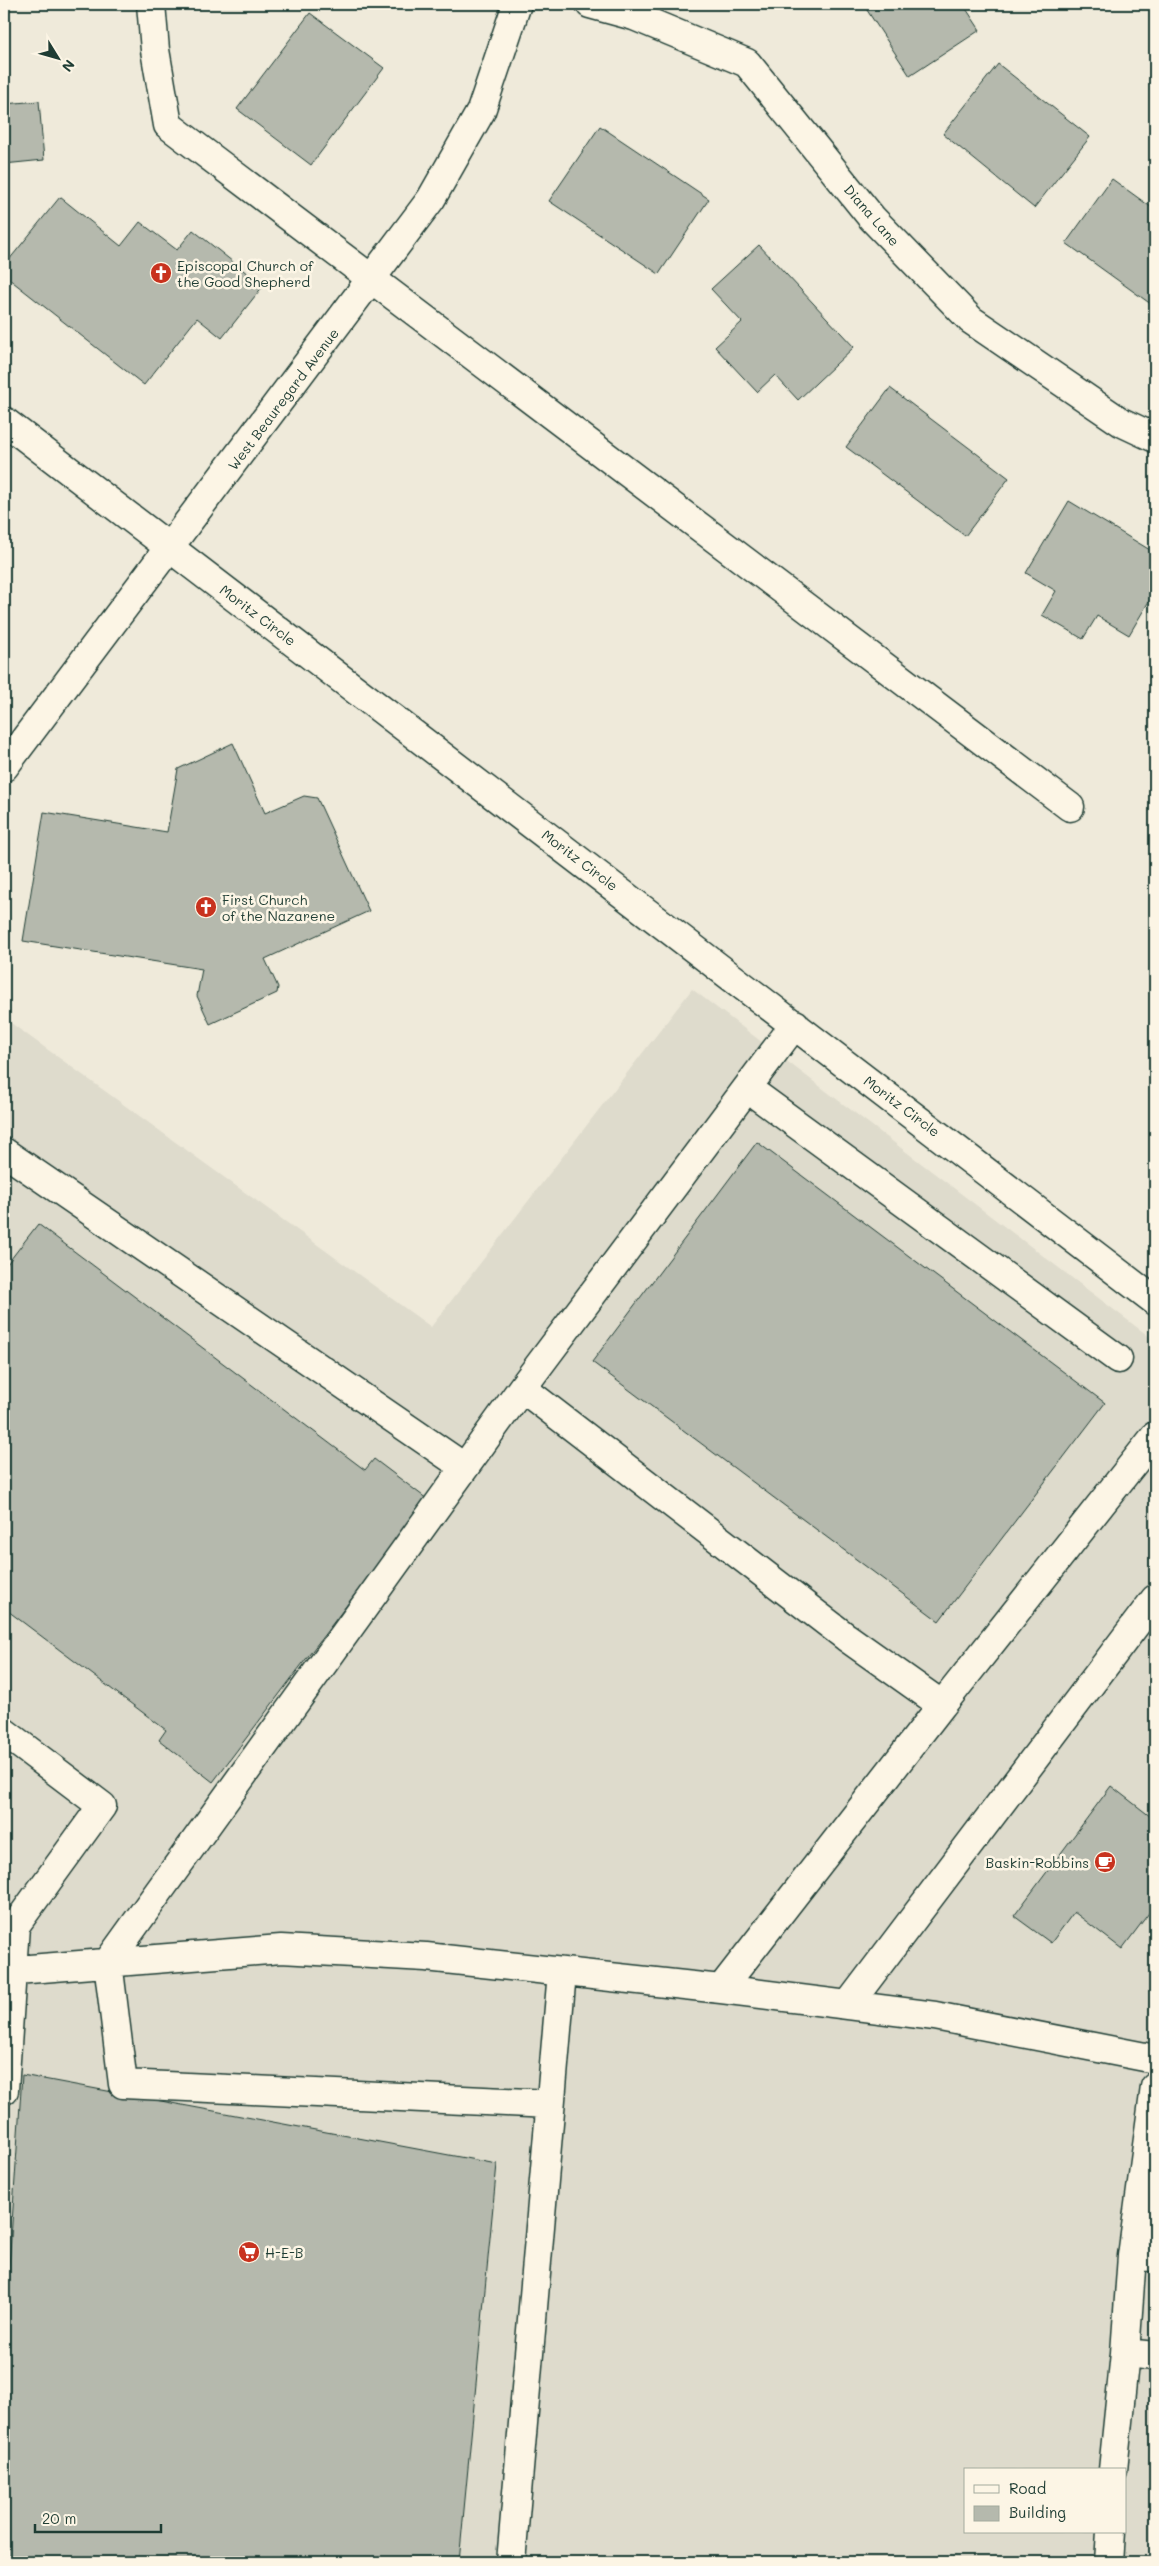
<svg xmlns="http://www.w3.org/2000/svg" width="1159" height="2566" viewBox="0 0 1159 2566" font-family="Mali,sans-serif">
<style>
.built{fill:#dedbcc;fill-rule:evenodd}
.building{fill:#b5b9ad;stroke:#1f3d34}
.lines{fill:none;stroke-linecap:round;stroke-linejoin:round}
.minor-casing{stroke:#1f3d34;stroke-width:31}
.minor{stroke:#fcf5e5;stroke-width:28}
.labels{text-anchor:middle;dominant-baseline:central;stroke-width:5;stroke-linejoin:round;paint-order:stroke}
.street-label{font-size:14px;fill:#1f3d34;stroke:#fcf5e5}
.poi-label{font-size:14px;fill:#1f3d34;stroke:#fcf5e5;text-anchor:start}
</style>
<rect width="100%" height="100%" fill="#efeada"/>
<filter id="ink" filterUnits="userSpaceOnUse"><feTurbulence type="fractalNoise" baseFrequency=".02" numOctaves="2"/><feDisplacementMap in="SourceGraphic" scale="10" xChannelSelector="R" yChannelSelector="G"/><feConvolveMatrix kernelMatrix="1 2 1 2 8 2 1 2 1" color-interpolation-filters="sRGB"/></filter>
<g filter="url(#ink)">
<path class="built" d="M 692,989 L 1155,1341 L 1155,2562 L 4,2562 L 4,1018 L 431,1327 ZM 965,2470 L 1125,2470 L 1125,2532 L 965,2532 Z"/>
<path class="building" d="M 863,4 L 963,4 L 980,30 L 910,76 Z
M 310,13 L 384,68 L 311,165 L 237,109 Z
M 998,64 L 1090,137 L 1034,208 L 943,134 Z
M 39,101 L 44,160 L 4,164 L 4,104 Z
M 600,126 L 709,199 L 659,274 L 549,201 Z
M 1112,179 L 1155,210 L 1155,307 L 1066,243 Z
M 60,197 L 121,246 L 140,222 L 177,250 L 193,230 L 263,286 L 222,338 L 197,318 L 144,385 L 4,275 L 4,266 Z
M 759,245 L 854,347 L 798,400 L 775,375 L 757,392 L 715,347 L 742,322 L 711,289 Z
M 890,388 L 1009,478 L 965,536 L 846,447 Z
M 1069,501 L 1155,553 L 1155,591 L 1129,635 L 1097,616 L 1083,639 L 1042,615 L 1056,591 L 1026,573 Z
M 233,743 L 265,813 L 304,796 L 317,798 L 369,911 L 265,959 L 278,987 L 277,993 L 210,1024 L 197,996 L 202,969 L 23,941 L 44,812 L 167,832 L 178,769 Z
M 757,1142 L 1105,1403 L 939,1621 L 592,1362 Z
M 38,1224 L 365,1470 L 374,1459 L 427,1499 L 213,1782 L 159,1740 L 166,1730 L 4,1608 L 4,1268 Z
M 1111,1786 L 1155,1820 L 1155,1905 L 1122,1949 L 1074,1912 L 1051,1943 L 1014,1916 Z
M 22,2075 L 497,2164 L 459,2562 L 4,2562 L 4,2341 Z"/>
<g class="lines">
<g class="minor-casing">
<path id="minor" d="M 151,4 L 155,50 L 168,125 L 1070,807
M 590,4 L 634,16 L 747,63 L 872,218 L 971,320 L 1121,422 L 1155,438
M 4,421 L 1155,1301
M 4,767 L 431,199 L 481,111 L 517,4
M 747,1088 L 1118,1359
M 4,1152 L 464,1467
M 522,1388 L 795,1024
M 942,1705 L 1155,1436
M 4,1732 L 102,1806 L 15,1926 L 4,2090
M 4,1971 L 281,1949 L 426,1957 L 721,1989 L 935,2016 L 1155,2059
M 848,2005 L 1155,1599
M 550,2104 L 123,2084 L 108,1962 L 522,1388 L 846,1637 L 942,1705 L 721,1989
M 1132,2256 L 1155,2257
M 1125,2353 L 1155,2356
M 1113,2470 L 1125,2353 L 1132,2256 L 1155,2087
M 511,2562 L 562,1972
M 1109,2562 L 1111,2532"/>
</g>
<use href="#minor" class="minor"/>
</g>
</g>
<defs>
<g id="church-disc" transform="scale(1.125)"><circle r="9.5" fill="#c8321e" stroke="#fcf5e5"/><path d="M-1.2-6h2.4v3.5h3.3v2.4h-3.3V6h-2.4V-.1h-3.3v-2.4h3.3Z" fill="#fff"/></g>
<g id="cafe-disc" transform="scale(1.125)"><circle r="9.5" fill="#c8321e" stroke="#fcf5e5"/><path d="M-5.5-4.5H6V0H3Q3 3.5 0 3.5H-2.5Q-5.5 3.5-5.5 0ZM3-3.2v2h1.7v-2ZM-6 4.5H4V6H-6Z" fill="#fff"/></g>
<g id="supermarket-disc" transform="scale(1.125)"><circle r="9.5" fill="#c8321e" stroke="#fcf5e5"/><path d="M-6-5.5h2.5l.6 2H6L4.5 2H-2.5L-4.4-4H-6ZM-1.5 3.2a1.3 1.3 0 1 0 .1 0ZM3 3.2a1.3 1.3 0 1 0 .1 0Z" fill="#fff"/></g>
</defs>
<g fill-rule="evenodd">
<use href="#church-disc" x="161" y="273"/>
<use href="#church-disc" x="206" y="907"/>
<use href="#cafe-disc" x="1105" y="1862"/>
<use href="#supermarket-disc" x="249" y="2252"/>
</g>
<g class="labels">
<g class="street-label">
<text transform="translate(872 215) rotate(49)">Diana Lane</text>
<text transform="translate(283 399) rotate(-53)">West Beauregard Avenue</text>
<text transform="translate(258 615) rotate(37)">Moritz Circle</text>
<text transform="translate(580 860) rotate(37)">Moritz Circle</text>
<text transform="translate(902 1106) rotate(37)">Moritz Circle</text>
</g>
<g class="poi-label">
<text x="177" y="265">Episcopal Church of<tspan x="177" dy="16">the Good Shepherd</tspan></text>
<text x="222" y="899">First Church<tspan x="222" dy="16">of the Nazarene</tspan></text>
<text x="1089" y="1862" text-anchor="end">Baskin-Robbins</text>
<text x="265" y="2252">H-E-B</text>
</g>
</g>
<rect width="1159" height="2566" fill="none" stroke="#fcf5e5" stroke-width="20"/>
<rect x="10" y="10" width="1139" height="2546" fill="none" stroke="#1f3d34" stroke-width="2" filter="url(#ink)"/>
<rect x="964" y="2468" width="162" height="65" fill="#fcf5e5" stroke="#a4ab9e"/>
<rect x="974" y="2485" width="25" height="8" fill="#fcf5e5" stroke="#a4ab9e"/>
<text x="1009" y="2494" font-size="15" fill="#1f3d34">Road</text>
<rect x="974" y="2506" width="25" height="15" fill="#b5b9ad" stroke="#a4ab9e"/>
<text x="1009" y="2518" font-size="15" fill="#1f3d34">Building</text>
<g transform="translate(58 58) rotate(127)" stroke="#fcf5e5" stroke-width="4" paint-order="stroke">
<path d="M0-4L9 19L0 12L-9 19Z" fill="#1f3d34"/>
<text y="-8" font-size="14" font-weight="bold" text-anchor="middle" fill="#1f3d34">N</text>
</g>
<path d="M35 2524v8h126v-8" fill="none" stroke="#1f3d34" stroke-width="2.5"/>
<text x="42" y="2524" font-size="15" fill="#1f3d34" stroke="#fcf5e5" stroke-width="4" paint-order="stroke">20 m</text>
</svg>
